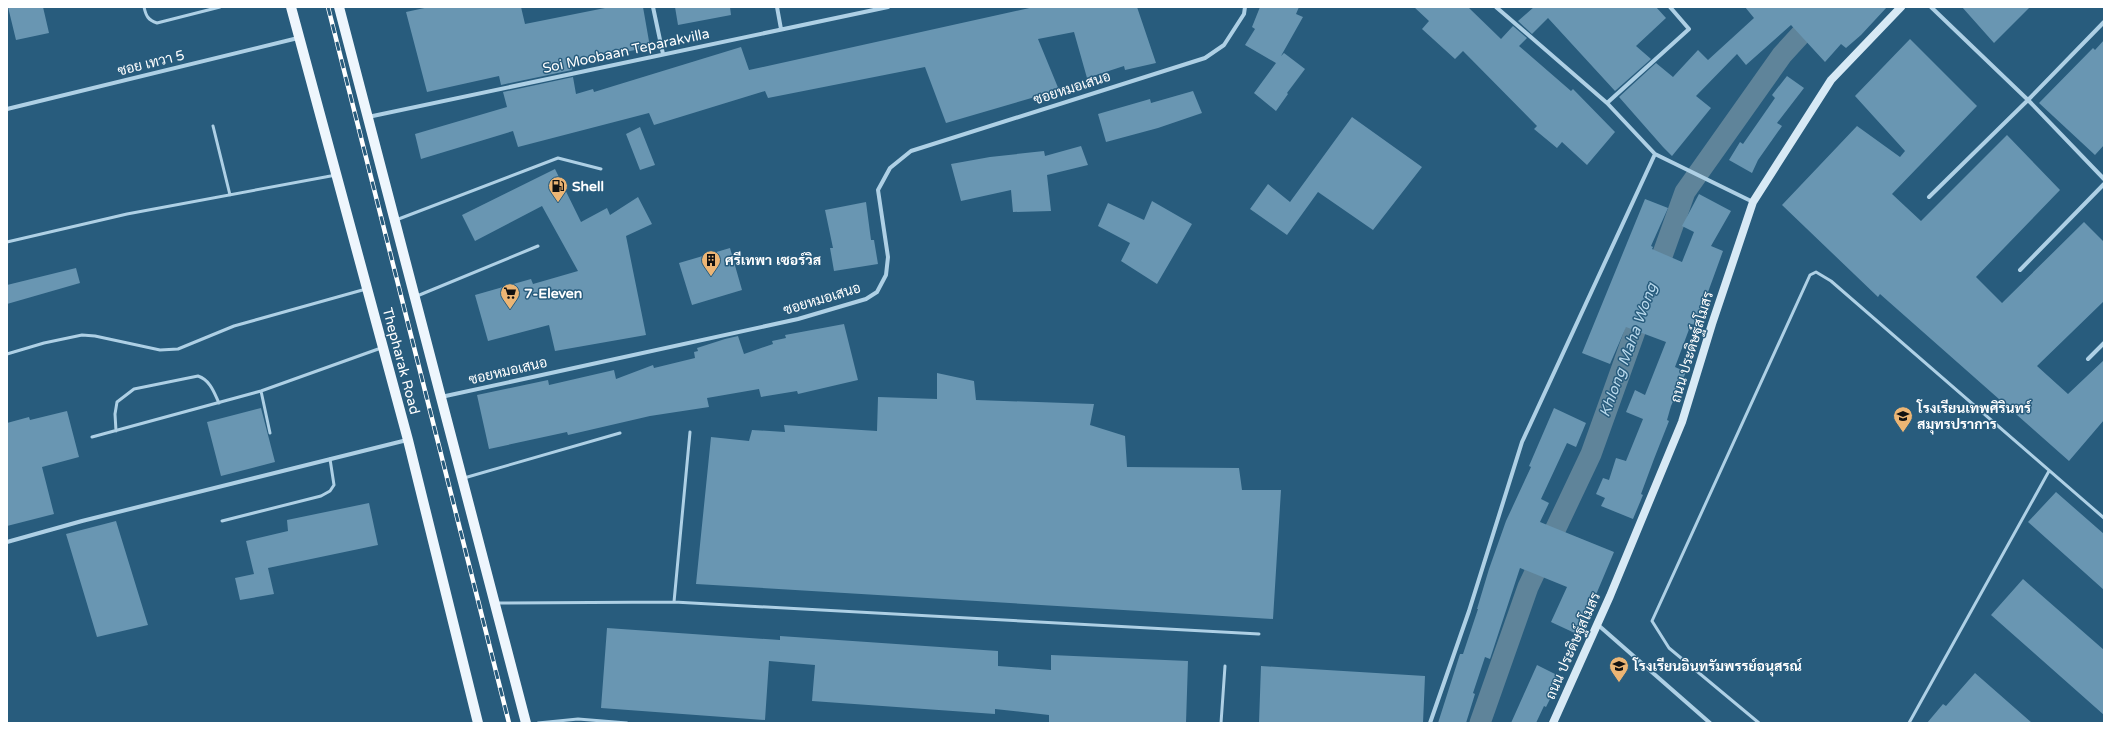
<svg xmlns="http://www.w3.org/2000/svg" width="2111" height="730" viewBox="0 0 2111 730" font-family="'Varela Round',Sarabun,sans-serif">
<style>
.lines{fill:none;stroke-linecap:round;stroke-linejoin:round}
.canal{stroke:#5f849a;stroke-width:21}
.building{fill:#6996b2}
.lane{stroke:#aed0e5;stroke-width:3}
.street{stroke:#aed0e5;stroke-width:4}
.secondary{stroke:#d7e9f5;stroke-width:8}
.primary{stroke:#eef6fd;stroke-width:10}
.rail-casing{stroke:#fff;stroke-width:4.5}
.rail{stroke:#285c7d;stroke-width:3;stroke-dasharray:9;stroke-linecap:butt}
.labels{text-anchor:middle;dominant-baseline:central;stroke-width:3;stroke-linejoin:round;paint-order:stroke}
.street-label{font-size:14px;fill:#fff;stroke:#285c7d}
.poi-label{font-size:14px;font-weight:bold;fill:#fff;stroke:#285c7d;text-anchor:start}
.water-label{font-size:15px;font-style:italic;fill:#b9d9ec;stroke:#285c7d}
</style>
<rect width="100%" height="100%" fill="#285c7d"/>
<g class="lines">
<path class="canal" d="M 1480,723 L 1528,587 L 1591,454 L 1685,192 L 1782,55 L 1826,7"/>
</g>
<path class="building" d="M 8,7 L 43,7 L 49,33 L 16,40 Z
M 429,7 L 521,7 L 525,24 L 610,7 L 643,7 L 650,47 L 571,63 L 572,70 L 501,85 L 499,76 L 427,92 L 406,12 Z
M 675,7 L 730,7 L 731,15 L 678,25 Z
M 1034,7 L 1137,7 L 1156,63 L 1125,70 L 1124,66 L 1087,78 L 1074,32 L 1038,39 L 1059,90 L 946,123 L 925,67 L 768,98 L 765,91 L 654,125 L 649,113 L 518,147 L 513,131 L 421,159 L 415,134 L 507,107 L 503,92 L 573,77 L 576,94 L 593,89 L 594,92 L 741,47 L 749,70 Z
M 1260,7 L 1299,7 L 1296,14 L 1303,17 L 1281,56 L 1284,53 L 1305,69 L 1287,93 L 1288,94 L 1276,111 L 1254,93 L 1276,63 L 1245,45 L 1255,29 L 1252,27 Z
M 1414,7 L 1468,7 L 1501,39 L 1513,26 L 1527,38 L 1519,46 L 1571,91 L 1573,89 L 1615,132 L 1587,165 L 1562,142 L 1557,148 L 1534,129 L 1537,126 L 1463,51 L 1455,59 L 1422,29 L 1429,21 Z
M 1534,7 L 1656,7 L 1666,18 L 1636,46 L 1651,59 L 1615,91 L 1548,18 L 1532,34 L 1518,21 Z
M 1745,7 L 1887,7 L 1861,35 L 1846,48 L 1841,44 L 1825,62 L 1791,25 L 1746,65 L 1737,54 L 1696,96 L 1711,108 L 1672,156 L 1663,147 L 1619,97 L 1656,63 L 1673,77 L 1698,50 L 1708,60 L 1754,18 Z
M 1962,7 L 2030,7 L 1994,43 Z
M 1910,39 L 1977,106 L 1892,194 L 1921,221 L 2007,135 L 2060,190 L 1976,277 L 2002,303 L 2084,222 L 2104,242 L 2104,301 L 2037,366 L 2068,394 L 2104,360 L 2104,420 L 2069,461 L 1880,294 L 1878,297 L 1782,205 L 1857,126 L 1900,157 L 1905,151 L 1855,96 Z
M 2104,40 L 2104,145 L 2095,155 L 2039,103 L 2093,48 L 2095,50 Z
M 1787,76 L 1804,88 L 1777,123 L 1782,126 L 1758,160 L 1752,173 L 1729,160 L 1740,142 L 1743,144 L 1775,98 L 1772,95 Z
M 1193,91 L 1202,113 L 1158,128 L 1106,142 L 1098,114 L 1150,99 L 1151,103 Z
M 1352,117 L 1422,167 L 1373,230 L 1318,192 L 1287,235 L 1250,209 L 1268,184 L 1290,202 Z
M 640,127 L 655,165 L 640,170 L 626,134 Z
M 1081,146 L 1088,165 L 1047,175 L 1051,211 L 1013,212 L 1011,190 L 961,201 L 951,164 L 990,157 L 1044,151 L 1045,156 Z
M 555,169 L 581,222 L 607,208 L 610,215 L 638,197 L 652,224 L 626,236 L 646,335 L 555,351 L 549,325 L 488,341 L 475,295 L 531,279 L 533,284 L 578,271 L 542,206 L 475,241 L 462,215 Z
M 1699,194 L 1731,211 L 1711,246 L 1723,251 L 1696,325 L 1691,324 L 1675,367 L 1686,372 L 1671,406 L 1667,420 L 1669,421 L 1654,459 L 1641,494 L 1643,495 L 1633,519 L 1601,506 L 1605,498 L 1596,494 L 1603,478 L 1609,480 L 1616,458 L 1626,461 L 1643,419 L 1626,412 L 1635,390 L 1645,395 L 1666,342 L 1626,327 L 1610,364 L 1582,353 L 1645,199 L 1668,208 L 1651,246 L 1653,247 L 1652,249 L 1682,262 L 1694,232 L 1682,226 Z
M 1152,201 L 1192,224 L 1157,284 L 1121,261 L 1130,243 L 1098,226 L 1108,203 L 1144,220 Z
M 866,202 L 871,240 L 874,240 L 878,264 L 834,271 L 830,248 L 833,248 L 825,210 Z
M 730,248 L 742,290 L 692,305 L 679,263 Z
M 76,268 L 80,283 L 7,304 L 7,285 Z
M 844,324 L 858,380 L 798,394 L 797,391 L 761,397 L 759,389 L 707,398 L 709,407 L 650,416 L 568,435 L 567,432 L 489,449 L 477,395 L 548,380 L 549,385 L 614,370 L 616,379 L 653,365 L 654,368 L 695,358 L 694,352 L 698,351 L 697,348 L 725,339 L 738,336 L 744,354 L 773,344 L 772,341 L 786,338 L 785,335 Z
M 937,373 L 974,381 L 976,400 L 1094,404 L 1090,425 L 1125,436 L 1127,467 L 1239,468 L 1242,490 L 1281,490 L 1273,619 L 696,584 L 711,437 L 749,441 L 752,430 L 785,432 L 784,425 L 877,431 L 878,397 L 937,399 Z
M 261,408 L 275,462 L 221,476 L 207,422 Z
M 1554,408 L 1586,423 L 1576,447 L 1567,443 L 1541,499 L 1549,503 L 1540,522 L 1614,552 L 1579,635 L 1551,622 L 1567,587 L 1520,568 L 1490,659 L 1485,657 L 1473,693 L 1475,694 L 1466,723 L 1438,723 L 1460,654 L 1463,654 L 1478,609 L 1477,609 L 1489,569 L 1506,521 L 1531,467 L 1529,466 Z
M 67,411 L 79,457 L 42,467 L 54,514 L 7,526 L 7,423 L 29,417 L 30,420 Z
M 2056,492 L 2104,534 L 2104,590 L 2028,522 Z
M 369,503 L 378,545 L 268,568 L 274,594 L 240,600 L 235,578 L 254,574 L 246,541 L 288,531 L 287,520 Z
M 116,521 L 148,625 L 97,637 L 66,534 Z
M 2023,579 L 2104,650 L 2104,715 L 1991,615 Z
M 607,628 L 780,640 L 780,636 L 998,651 L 998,666 L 1051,670 L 1051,655 L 1188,661 L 1186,723 L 1049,723 L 1049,715 L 995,709 L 995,714 L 812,701 L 815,665 L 769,661 L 765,720 L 601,708 Z
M 1537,665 L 1561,677 L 1546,707 L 1544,706 L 1536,723 L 1511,723 Z
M 1261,666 L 1425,676 L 1423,723 L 1259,723 Z
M 1975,673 L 2032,723 L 1927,723 L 1943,704 L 1946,706 Z"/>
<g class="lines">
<path class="lane" d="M 144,7 C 146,16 148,20 157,23 L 220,7
M 213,126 L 230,195
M 396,220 L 558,158 L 601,169
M 7,242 L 127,214 L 336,175
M 417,296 L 538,246
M 7,354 L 44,343 L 82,335 L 95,336 L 160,350 L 178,349 L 234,326 L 366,289
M 261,391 L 270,433
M 116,431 L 115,414 L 117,402 L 134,389 L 198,376 C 210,380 214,392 219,403
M 92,437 L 261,391 L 381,348
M 464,478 L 620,433
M 222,521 L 321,496 L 330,491 L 334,485 L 330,459
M 674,602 L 690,432
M 496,603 L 674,602 L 1259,634
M 538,723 L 578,719 L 627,723
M 1221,723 L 1225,666
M 1759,723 L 1669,648 L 1652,621 L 1810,275 L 1816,272 L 1831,281 L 2104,518
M 1909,723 L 2049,471"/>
<path class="street" d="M 653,7 L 663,54
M 777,7 L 781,29
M 1496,7 L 1607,103 L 1655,154 L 1753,202
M 1931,7 L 2028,100 L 2104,179
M 1607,103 L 1689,29 L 1670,7
M 7,109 L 298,38
M 368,117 L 888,7
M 1929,197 L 2028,100 L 2104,22
M 2020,270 L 2104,184
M 2088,359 L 2104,343
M 441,397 L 798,319 L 866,299 L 877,292 L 886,275 L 888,257 L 878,190 L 890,168 L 911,151 L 1205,58 L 1224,45 L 1244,14 L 1245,7
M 7,542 L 82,521 L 407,440
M 1597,624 L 1710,723
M 1430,723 L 1469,611 L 1522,442 L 1655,154"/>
<path class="secondary" d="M 1553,723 L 1610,596 L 1682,422 L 1712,324 L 1753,202 L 1831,80 L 1901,7"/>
<path class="primary" d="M 291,7 L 408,440 L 478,723
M 339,7 L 526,723"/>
<g class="rail-casing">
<path id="rail" d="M 328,7 L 509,723"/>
</g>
<use href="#rail" class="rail"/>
</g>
<defs>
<g id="fuel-pin" transform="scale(1)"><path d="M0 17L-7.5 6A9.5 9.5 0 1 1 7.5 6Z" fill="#ecb574" stroke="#285c7d"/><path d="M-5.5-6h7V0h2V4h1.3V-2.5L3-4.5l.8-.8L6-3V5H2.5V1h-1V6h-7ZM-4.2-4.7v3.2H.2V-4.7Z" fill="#111"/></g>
<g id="building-pin" transform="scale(1)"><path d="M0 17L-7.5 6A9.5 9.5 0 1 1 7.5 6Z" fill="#ecb574" stroke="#285c7d"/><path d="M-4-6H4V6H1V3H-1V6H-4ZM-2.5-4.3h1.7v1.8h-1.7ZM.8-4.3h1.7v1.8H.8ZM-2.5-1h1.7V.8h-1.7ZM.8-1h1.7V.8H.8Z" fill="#111"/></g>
<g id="supermarket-pin" transform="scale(1)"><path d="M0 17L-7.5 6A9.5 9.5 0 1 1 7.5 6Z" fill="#ecb574" stroke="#285c7d"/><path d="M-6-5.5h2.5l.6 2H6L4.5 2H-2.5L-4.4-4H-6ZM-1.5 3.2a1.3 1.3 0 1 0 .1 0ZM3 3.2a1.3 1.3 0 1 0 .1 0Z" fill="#111"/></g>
<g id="school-pin" transform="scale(1)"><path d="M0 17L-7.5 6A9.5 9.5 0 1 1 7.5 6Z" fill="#ecb574" stroke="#285c7d"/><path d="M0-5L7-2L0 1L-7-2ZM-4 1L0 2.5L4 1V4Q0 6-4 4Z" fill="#111"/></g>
</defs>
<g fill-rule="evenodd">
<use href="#fuel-pin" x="558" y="186"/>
<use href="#building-pin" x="711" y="260"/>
<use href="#supermarket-pin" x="510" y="293"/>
<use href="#school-pin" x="1903" y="416"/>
<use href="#school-pin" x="1619" y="666"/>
</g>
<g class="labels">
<g class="street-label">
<text transform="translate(626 51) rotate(-12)">Soi Moobaan Teparakvilla</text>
<text transform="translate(151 63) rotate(-14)">ซอย เทวา 5</text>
<text transform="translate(1072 88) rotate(-18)">ซอยหมอเสนอ</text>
<text transform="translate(822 299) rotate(-17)">ซอยหมอเสนอ</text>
<text transform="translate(1692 347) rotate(-73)">ถนน ประดิษฐ์สโมสร</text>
<text transform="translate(401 361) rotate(75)">Thepharak Road</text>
<text transform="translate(508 371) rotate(-13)">ซอยหมอเสนอ</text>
<text transform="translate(1573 646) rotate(-66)">ถนน ประดิษฐ์สโมสร</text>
</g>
<g class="poi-label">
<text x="572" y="186">Shell</text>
<text x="725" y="260">ศรีเทพา เซอร์วิส</text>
<text x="524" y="293">7-Eleven</text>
<text x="1917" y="408">โรงเรียนเทพศิรินทร์<tspan x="1917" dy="16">สมุทรปราการ</tspan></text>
<text x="1633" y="666">โรงเรียนอินทรัมพรรย์อนุสรณ์</text>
</g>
<g class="water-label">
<text transform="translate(1628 350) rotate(-70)">Khlong Maha Wong</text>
</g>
</g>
<rect width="2111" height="730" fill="none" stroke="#ffffff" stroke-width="16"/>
</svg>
